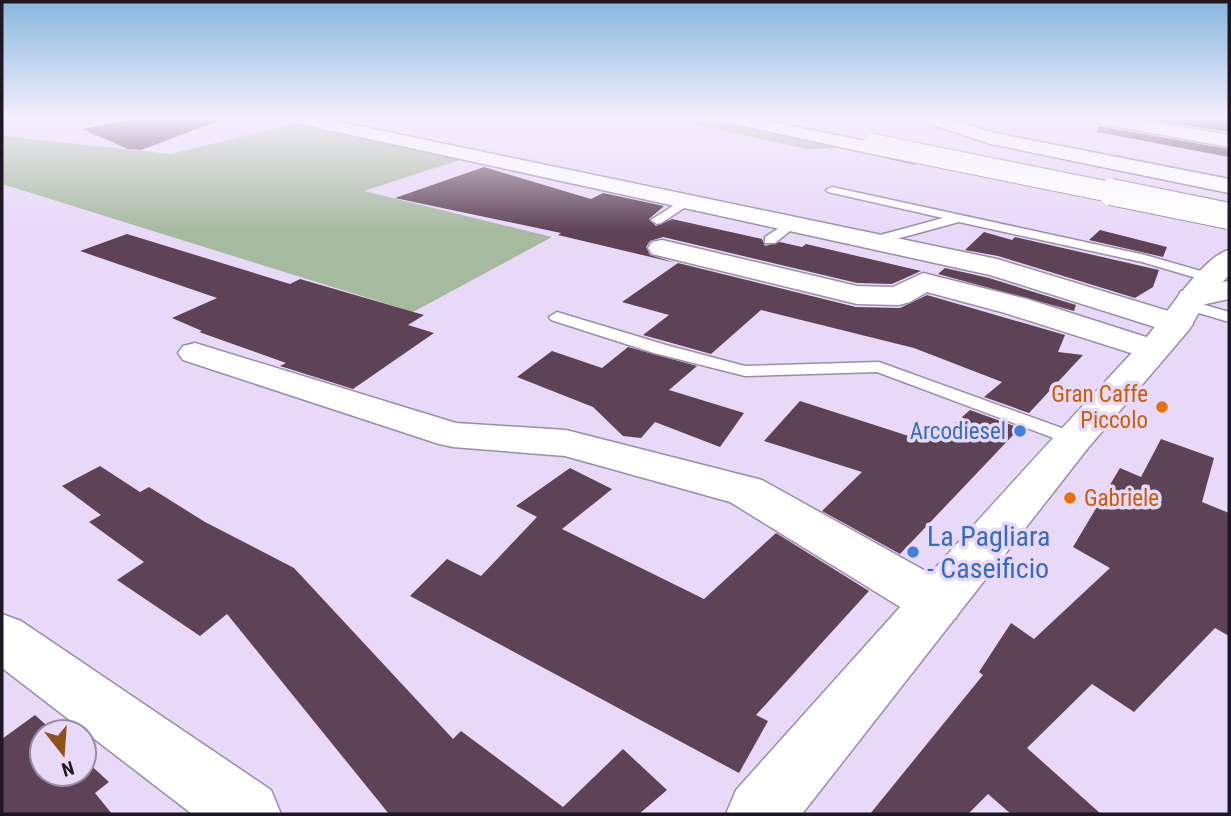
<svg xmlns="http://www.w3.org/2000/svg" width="1231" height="816" viewBox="0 0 1231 816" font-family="'Roboto Condensed',sans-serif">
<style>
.green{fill:#a5ba9f}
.building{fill:#5d4355}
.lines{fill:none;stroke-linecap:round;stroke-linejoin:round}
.service-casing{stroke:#9a8caa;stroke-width:3}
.minor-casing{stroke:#9a8caa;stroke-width:3}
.secondary-casing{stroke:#9a8caa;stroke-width:3}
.trunk-casing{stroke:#9a8caa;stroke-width:3}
.service{fill:#fff;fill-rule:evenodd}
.minor{fill:#fff;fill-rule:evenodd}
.secondary{fill:#fff;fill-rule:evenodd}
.trunk{fill:#fff;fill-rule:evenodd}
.trunk-bridge-far1-casing{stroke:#9a8caa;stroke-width:22;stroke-linecap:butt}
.trunk-bridge-casing{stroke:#9a8caa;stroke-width:28;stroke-linecap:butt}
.trunk-bridge-far1{stroke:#fff;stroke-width:20}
.trunk-bridge{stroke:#fff;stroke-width:26}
.food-dot{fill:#e8710a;stroke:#e8d9f9;stroke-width:2.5}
.shop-dot{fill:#3f7fe0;stroke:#e8d9f9;stroke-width:2.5}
.labels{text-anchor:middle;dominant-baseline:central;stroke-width:7;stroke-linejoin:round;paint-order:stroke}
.food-label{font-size:23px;fill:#c56008;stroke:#e8d9f9;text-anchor:end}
.shop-label{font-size:23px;fill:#366cbe;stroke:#e8d9f9;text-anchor:end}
.near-shop-label{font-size:28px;fill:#366cbe;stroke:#e8d9f9;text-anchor:start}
</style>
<rect width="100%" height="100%" fill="#e8d9f9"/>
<path class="green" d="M 661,117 L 703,117 L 842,148 L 807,149 Z
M 302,122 L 472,156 L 364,191 L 552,237 L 413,312 L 2,184 L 2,136 L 171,154 Z"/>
<path class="building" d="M 143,117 L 221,117 L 221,120 L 141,150 L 128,149 L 82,129 Z
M 1135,117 L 1229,117 L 1229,132 Z
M 1098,126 L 1229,149 L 1229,157 L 1097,132 Z
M 484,167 L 591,199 L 603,193 L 664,206 L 649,219 L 656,226 L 672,219 L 762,239 L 765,246 L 780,242 L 802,247 L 806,244 L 921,271 L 892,284 L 857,283 L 663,237 L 650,241 L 646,247 L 650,255 L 676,263 L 558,235 L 561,233 L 395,198 Z
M 1100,230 L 1167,247 L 1163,257 L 1089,240 Z
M 984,232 L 1012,240 L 1015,237 L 1159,270 L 1153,287 L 1135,298 L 998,256 L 965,250 Z
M 127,234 L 290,284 L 300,279 L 424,315 L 408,325 L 434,333 L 353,389 L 280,366 L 286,363 L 199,332 L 202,331 L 172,318 L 217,298 L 80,251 Z
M 678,263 L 856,307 L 900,308 L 927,295 L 1065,335 L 1058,352 L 1083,355 L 1029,413 L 984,397 L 1002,382 L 914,348 L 761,310 L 711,354 L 643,335 L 669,315 L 622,302 Z
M 945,268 L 989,278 L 1076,305 L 1074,311 L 938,274 Z
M 628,347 L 697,366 L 669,390 L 744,413 L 720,447 L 655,422 L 641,438 L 623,436 L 593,407 L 517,377 L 552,351 L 602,368 Z
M 800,401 L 918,439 L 922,435 L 936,440 L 970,410 L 1017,427 L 1013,431 L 1016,432 L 900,554 L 822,511 L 862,472 L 764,441 Z
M 1161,439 L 1214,458 L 1202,502 L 1229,513 L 1229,636 L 1215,628 L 1134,712 L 1092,684 L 1027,748 L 1101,814 L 1011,814 L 988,794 L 968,814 L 870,814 L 983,675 L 979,672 L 1011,623 L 1034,639 L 1110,568 L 1073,547 L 1120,468 L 1141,477 Z
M 100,466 L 140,492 L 149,487 L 205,522 L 294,568 L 453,739 L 461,731 L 563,807 L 623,749 L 667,790 L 639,814 L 389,814 L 227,614 L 200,636 L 117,580 L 144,562 L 89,522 L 101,515 L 62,486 Z
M 570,468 L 612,489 L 562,529 L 704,599 L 776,533 L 869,591 L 756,715 L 768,721 L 739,773 L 410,596 L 447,559 L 481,576 L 537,517 L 516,506 Z
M 35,715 L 54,732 L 42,732 L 42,774 L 84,774 L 84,759 L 109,782 L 95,793 L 112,814 L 2,814 L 2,739 Z"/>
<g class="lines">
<g class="service-casing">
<path id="service" d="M 832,187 L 1145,255 L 1215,275 L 1217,278 L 1210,282 L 1142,262 L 959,222 L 874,245 L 867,241 L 869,238 L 943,218 L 828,192 L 826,190 Z
M 685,198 L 695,201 L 661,223 L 657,224 L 651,220 Z
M 791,220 L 797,224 L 795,227 L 775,243 L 765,243 L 765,237 Z
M 1188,300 L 1229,312 L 1229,322 L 1182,308 L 1180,305 L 1182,302 Z
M 557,312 L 666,345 L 745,366 L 879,362 L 1081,435 L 1084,439 L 1081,443 L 1067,443 L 877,372 L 745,376 L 654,353 L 551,320 L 549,317 Z"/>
</g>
<g class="minor-casing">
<path id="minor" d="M 294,117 L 316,117 L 997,259 L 1188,317 L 1193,324 L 1188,331 L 1177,334 L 990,275 L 301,124 L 295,123 Z
M 1083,117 L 1121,117 L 1229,135 L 1229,147 L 1092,122 Z
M 662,240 L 857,286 L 893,287 L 923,273 L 1027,299 L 1165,343 L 1170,350 L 1165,357 L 1153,360 L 1005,313 L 927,292 L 910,302 L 899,305 L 857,304 L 652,254 L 648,248 L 652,242 Z
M 195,343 L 456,423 L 566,430 L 762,480 L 956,588 L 963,603 L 956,618 L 937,624 L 918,618 L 730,502 L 565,456 L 453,447 L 439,444 L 183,360 L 178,353 L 183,346 Z
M 2,614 L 21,621 L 271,790 L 281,814 L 192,814 L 2,668 Z"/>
</g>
<g class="secondary-casing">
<path id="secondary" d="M 1229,250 L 1229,275 L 1205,302 L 1188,331 L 1088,448 L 802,814 L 726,814 L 736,790 C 871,640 1005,488 1143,341 C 1164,319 1202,256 1229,250 Z"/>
</g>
<g class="trunk-casing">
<path id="trunk" d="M 716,117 L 749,117 L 914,151 L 921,153 L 924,157 L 921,161 L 914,163 L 725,122 Z
M 918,117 L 944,117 L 995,133 L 1229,179 L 1229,193 L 991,144 L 921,121 Z
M 1229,281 L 1229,299 L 1192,307 L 1181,305 L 1177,298 L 1181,291 Z"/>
</g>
<use href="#service" class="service"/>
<use href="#minor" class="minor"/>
<use href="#secondary" class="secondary"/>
<use href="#trunk" class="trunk"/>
<g class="trunk-bridge-far1-casing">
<path id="trunk-bridge-far1" d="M 873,144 L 1120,194"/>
</g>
<g class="trunk-bridge-casing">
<path id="trunk-bridge" d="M 1111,192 L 1229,216"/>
</g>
<use href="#trunk-bridge-far1" class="trunk-bridge-far1"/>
<use href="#trunk-bridge" class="trunk-bridge"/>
</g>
<linearGradient id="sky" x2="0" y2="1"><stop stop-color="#87b8dd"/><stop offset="0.51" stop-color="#f5eefc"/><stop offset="1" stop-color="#f5eefc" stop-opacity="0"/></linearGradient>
<rect width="1231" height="231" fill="url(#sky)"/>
<g class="food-dot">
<circle cx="1162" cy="407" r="7"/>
<circle cx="1070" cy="498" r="7"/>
</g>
<g class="shop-dot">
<circle cx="1020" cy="431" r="7"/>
<circle cx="913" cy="552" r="7"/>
</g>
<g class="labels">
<g class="food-label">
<text x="1148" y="394">Gran Caffe<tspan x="1148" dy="26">Piccolo</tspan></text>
<text x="1084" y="498" text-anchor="start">Gabriele</text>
</g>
<g class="shop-label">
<text x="1006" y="431">Arcodiesel</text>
</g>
<g class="near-shop-label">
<text x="927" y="536">La Pagliara<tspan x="927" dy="32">- Caseificio</tspan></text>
</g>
</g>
<rect width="1231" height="816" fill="none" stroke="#1d1823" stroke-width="7"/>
<g transform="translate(63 753) rotate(163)"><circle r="33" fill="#e8d9f9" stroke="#978ca3" stroke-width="2"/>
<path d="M0-5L12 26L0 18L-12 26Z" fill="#90501a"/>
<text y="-10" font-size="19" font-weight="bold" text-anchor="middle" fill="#1d1823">N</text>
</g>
</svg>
